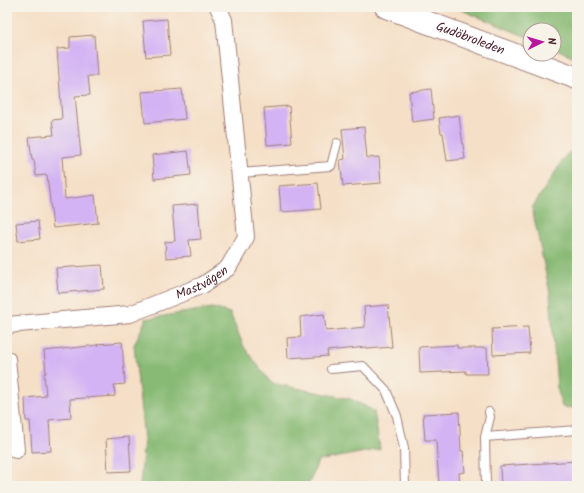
<svg xmlns="http://www.w3.org/2000/svg" width="584" height="493" viewBox="0 0 584 493" font-family="Kalam,sans-serif">
<style>
.forest{fill:#88ba74;stroke:#696c50}
.building{fill:#d3b3f4}
.lines{fill:none;stroke-linecap:round;stroke-linejoin:round}
.lane-casing{stroke:#a07f78;stroke-width:10}
.street-casing{stroke:#a07f78;stroke-width:18}
.secondary-casing{stroke:#a07f78;stroke-width:24}
.lane{stroke:#fff;stroke-width:8}
.street{stroke:#fff;stroke-width:16}
.secondary{stroke:#fff;stroke-width:22}
.labels{text-anchor:middle;dominant-baseline:central;stroke-width:3.5;stroke-linejoin:round;paint-order:stroke}
.street-label{font-size:13px;fill:#4a1f2b;stroke:#f7f3e8}
</style>
<rect width="100%" height="100%" fill="#f7f3e8"/>
<filter id="ink" filterUnits="userSpaceOnUse"><feTurbulence type="fractalNoise" baseFrequency=".025" numOctaves="2"/><feDisplacementMap in="SourceGraphic" scale="8" xChannelSelector="R" yChannelSelector="G"/><feConvolveMatrix kernelMatrix="1 2 1 2 8 2 1 2 1" color-interpolation-filters="sRGB"/></filter>
<filter id="wash" filterUnits="userSpaceOnUse"><feTurbulence type="fractalNoise" baseFrequency=".012" numOctaves="4" result="noise"/><feDisplacementMap in="SourceGraphic" scale="16" xChannelSelector="R" yChannelSelector="G"/><feGaussianBlur stdDeviation="0.9" result="paint"/><feColorMatrix in="noise" values="0 0 0 0 0 0 0 0 0 0 0 0 0 0 0 0 0 1.4 0 .05"/><feComposite in="paint" operator="in"/></filter>
<g filter="url(#wash)">
<rect width="100%" height="100%" fill="#f5dfc6"/>
<path class="forest" d="M 454,7 L 566,7 L 577,13 L 577,58 L 554,48 L 554,30 L 530,30 L 530,38 Z
M 577,149 L 577,408 L 562,407 L 557,387 L 550,293 L 532,208 L 567,154 Z
M 212,308 L 230,313 L 244,347 L 271,383 L 351,399 L 374,411 L 380,449 L 318,461 L 308,486 L 245,486 L 241,479 L 201,486 L 140,486 L 144,439 L 134,345 L 146,319 Z"/>
<g id="blocks">
<path class="building" d="M 167,19 L 170,55 L 146,57 L 143,21 Z
M 94,35 L 97,76 L 88,76 L 90,95 L 75,96 L 81,155 L 62,157 L 65,199 L 95,195 L 98,223 L 53,228 L 47,175 L 36,176 L 34,160 L 32,160 L 29,137 L 54,135 L 52,120 L 62,119 L 57,49 L 70,48 L 70,37 Z
M 182,89 L 185,119 L 145,123 L 142,92 Z
M 431,89 L 434,119 L 412,122 L 409,92 Z
M 289,106 L 292,143 L 267,145 L 264,108 Z
M 459,115 L 461,131 L 465,159 L 447,161 L 443,133 L 441,133 L 439,118 Z
M 364,127 L 367,158 L 379,157 L 381,183 L 343,186 L 340,160 L 345,159 L 342,129 Z
M 188,151 L 191,175 L 154,179 L 152,155 Z
M 318,183 L 321,209 L 281,212 L 279,186 Z
M 198,204 L 201,239 L 189,240 L 191,256 L 166,258 L 165,242 L 175,241 L 172,206 Z
M 38,221 L 40,239 L 18,241 L 16,223 Z
M 102,265 L 104,289 L 58,293 L 56,268 Z
M 388,305 L 392,347 L 367,349 L 367,347 L 327,351 L 328,356 L 303,358 L 303,357 L 288,358 L 287,338 L 301,337 L 300,317 L 324,314 L 326,331 L 365,327 L 364,307 Z
M 528,327 L 530,353 L 493,355 L 492,329 Z
M 122,342 L 125,384 L 114,385 L 115,396 L 70,399 L 71,418 L 49,420 L 51,451 L 32,452 L 30,421 L 26,421 L 25,398 L 46,396 L 44,373 L 46,373 L 44,351 L 99,345 L 98,344 Z
M 457,345 L 457,348 L 487,348 L 488,374 L 466,374 L 466,371 L 420,373 L 419,347 Z
M 459,412 L 461,451 L 463,451 L 465,472 L 459,473 L 460,486 L 439,486 L 436,440 L 425,440 L 423,414 Z
M 129,437 L 131,471 L 108,472 L 106,439 Z
M 577,461 L 577,486 L 501,486 L 500,466 Z"/>
</g>
</g>
<g filter="url(#ink)">
<use href="#blocks" fill-opacity="0" stroke="#a07f78" stroke-width="1"/>
<g class="lines">
<g class="lane-casing">
<path id="lane" d="M 240,173 L 331,166 L 337,143
M 331,369 L 363,366 L 386,390 L 397,416 L 404,448 L 405,486
M 485,437 L 577,430
M 486,486 L 485,437 L 490,417 L 489,412"/>
</g>
<g class="street-casing">
<g id="street">
<path id="s1" d="M 7,325 L 130,314 L 203,285 L 228,268 L 246,237 L 224,20 L 218,7"/>
<path d="M 7,359 L 16,450"/>
</g>
</g>
<g class="secondary-casing">
<g id="secondary">
<path id="s2" d="M 386,7 L 577,78"/>
</g>
</g>
<use href="#lane" class="lane"/>
<use href="#street" class="street"/>
<use href="#secondary" class="secondary"/>
</g>
</g>
<g class="labels">
<g class="street-label">
<text stroke="none"><textPath href="#s2" startOffset="90">Gudöbroleden</textPath></text>
<text stroke="none"><textPath href="#s1" startOffset="202">Mastvägen</textPath></text>
</g>
</g>
<rect width="584" height="493" fill="none" stroke="#f7f3e8" stroke-width="24"/>
<g transform="translate(542 42) rotate(85)"><circle r="19" fill="#f7f3e8" stroke="#b29e9c"/>
<path d="M0-3L7 15L0 10L-7 15Z" fill="#b5179e"/>
<text y="-6" font-size="11" font-weight="bold" text-anchor="middle" fill="#4a1f2b">N</text>
</g>
</svg>
